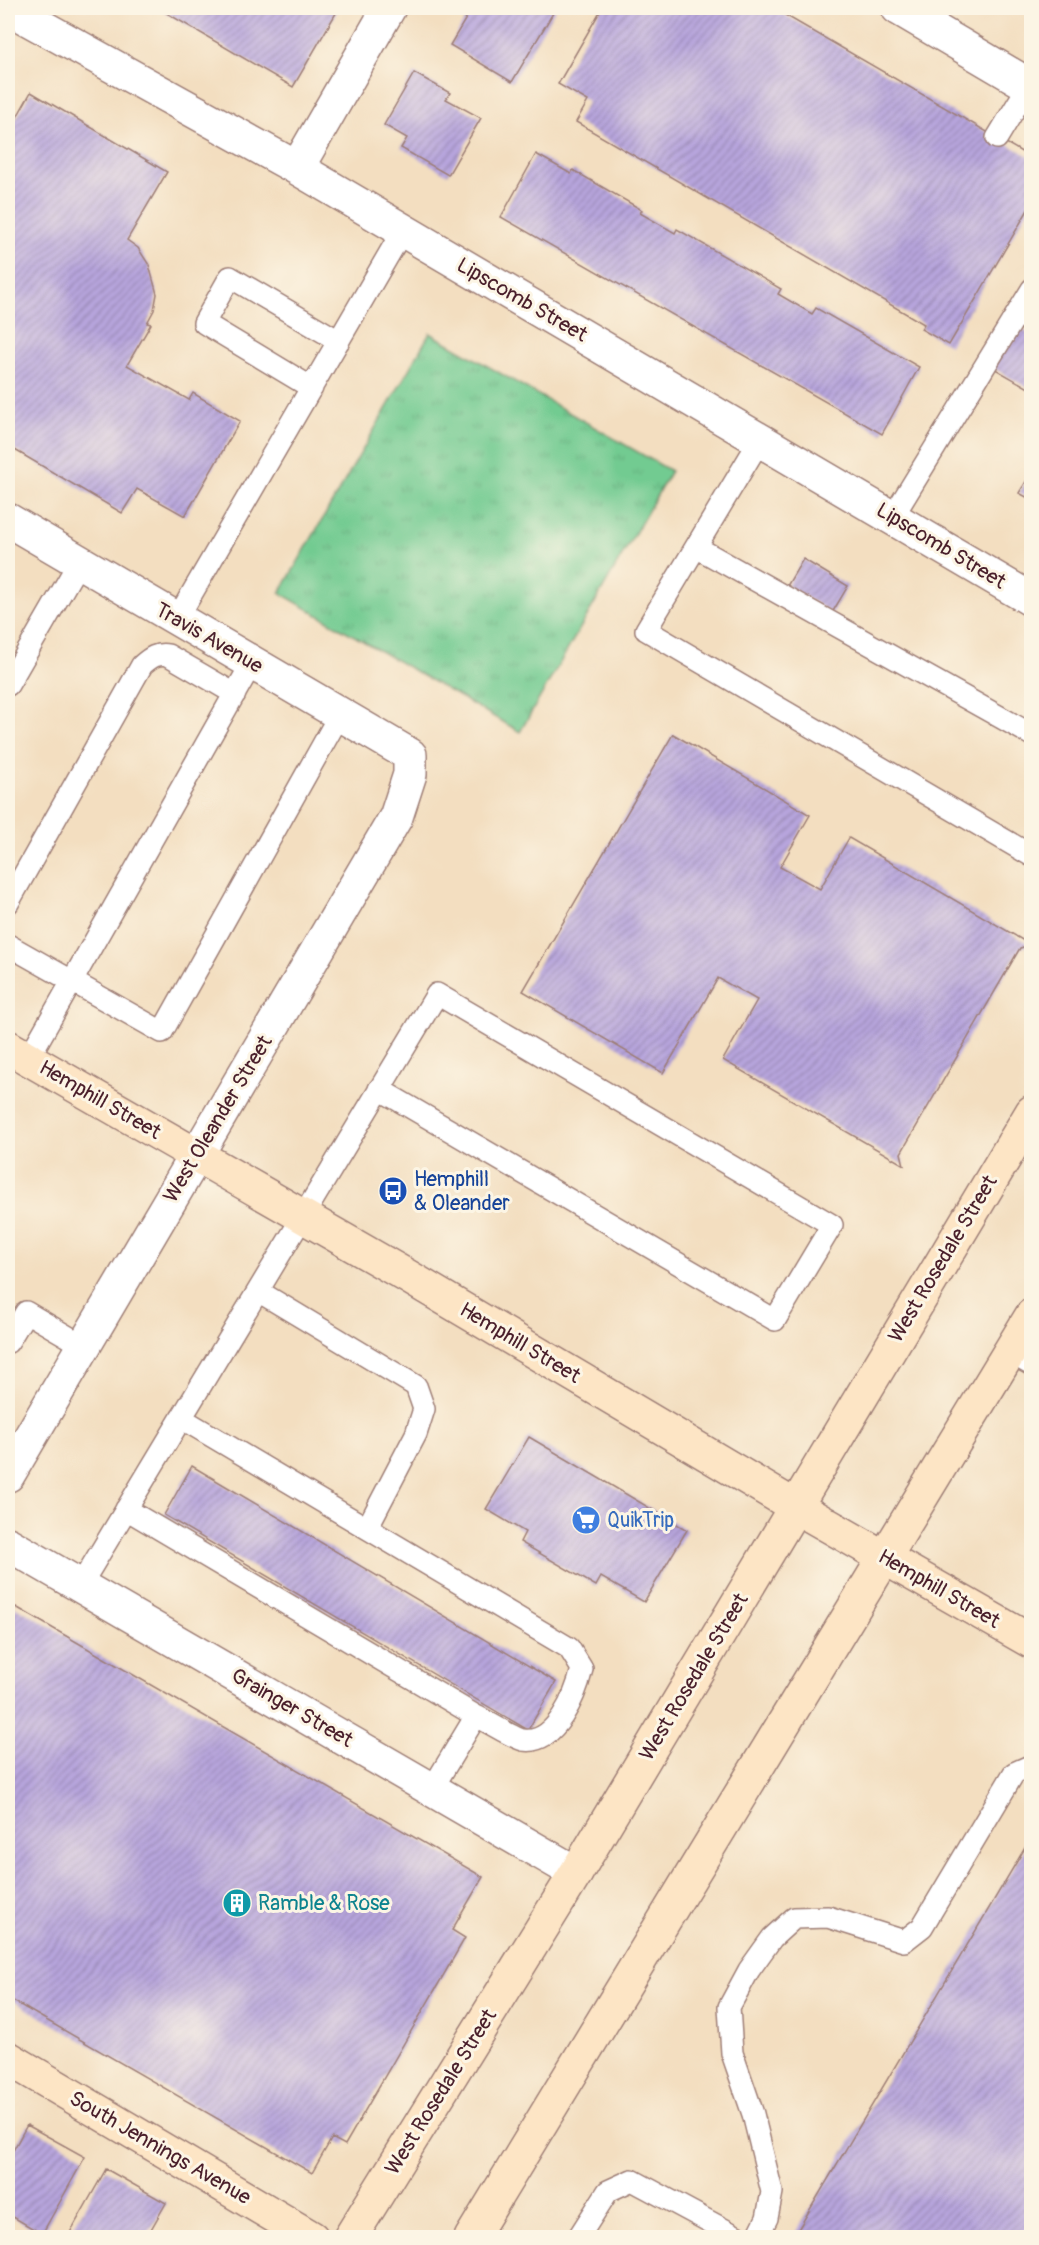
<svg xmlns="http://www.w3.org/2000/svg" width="1039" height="2245" viewBox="0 0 1039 2245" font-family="Pangolin,sans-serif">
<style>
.park{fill:url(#park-tufts);stroke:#5e755e;stroke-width:1.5}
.building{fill:url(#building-hatch)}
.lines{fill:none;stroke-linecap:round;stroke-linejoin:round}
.lane-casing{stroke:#9e7e76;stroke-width:24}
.street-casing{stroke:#9e7e76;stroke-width:36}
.secondary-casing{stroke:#9e7e76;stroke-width:36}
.lane{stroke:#fff;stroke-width:21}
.street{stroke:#fff;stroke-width:33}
.secondary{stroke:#fde5c5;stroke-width:33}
.labels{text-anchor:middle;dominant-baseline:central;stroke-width:6;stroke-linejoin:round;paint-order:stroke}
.street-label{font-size:21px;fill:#4a1f2b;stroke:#fcf5e5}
.transit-label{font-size:21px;fill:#164399;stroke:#fcf5e5;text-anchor:start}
.shop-label{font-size:21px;fill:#366cbe;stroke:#fcf5e5;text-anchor:start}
.culture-label{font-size:21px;fill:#0d838f;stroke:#fcf5e5;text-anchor:start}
</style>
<defs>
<pattern id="park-tufts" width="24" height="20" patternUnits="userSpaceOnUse" patternTransform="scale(1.5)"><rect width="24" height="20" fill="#72cb91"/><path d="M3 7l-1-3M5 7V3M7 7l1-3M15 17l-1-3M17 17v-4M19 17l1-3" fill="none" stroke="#64ae7d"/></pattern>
<pattern id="building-hatch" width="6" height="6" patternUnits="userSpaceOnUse" patternTransform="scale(1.5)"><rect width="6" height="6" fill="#b7a5dd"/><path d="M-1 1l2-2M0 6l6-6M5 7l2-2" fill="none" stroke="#9786b3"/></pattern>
</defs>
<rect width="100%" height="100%" fill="#fcf5e5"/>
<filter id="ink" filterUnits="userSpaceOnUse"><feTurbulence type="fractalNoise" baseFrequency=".0167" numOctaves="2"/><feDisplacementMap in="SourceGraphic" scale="12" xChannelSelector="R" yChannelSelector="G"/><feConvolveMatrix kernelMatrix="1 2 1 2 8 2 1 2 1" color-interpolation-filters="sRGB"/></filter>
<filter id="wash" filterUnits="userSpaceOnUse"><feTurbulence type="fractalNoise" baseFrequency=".008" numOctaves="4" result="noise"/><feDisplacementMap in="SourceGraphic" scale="24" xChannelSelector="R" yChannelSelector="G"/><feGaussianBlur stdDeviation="1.35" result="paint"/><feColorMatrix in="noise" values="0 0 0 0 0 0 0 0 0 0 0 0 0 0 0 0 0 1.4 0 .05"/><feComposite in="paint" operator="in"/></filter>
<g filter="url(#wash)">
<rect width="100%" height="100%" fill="#f3dec0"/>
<path class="park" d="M 430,333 L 671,471 L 520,732 L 280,593 Z"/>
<g id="blocks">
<path class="building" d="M 158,8 L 339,8 L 293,87 Z
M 472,8 L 556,8 L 512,82 L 450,45 Z
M 602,8 L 773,8 L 1032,158 L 1032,203 L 949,345 L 921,329 L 924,324 L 576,122 L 588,101 L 558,84 Z
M 414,73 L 450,93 L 446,99 L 481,118 L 448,175 L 401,148 L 407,138 L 384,125 Z
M 31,92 L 167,172 L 127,240 L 138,248 L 149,265 L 157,294 L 154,310 L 147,323 L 151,324 L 127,365 L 189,400 L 193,393 L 240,421 L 185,516 L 137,489 L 122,513 L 8,446 L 8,133 Z
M 536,154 L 571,174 L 573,170 L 642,210 L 640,213 L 675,233 L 677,229 L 781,289 L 778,294 L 812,314 L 816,308 L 919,367 L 882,434 L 501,217 Z
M 1014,325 L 1032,335 L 1032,390 L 990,366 Z
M 1032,472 L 1032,500 L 1019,493 Z
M 803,559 L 848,586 L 832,613 L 787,586 Z
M 673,734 L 810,815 L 780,867 L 820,889 L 849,838 L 1031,945 L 1020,948 L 901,1153 L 904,1165 L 723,1060 L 757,1000 L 718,978 L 663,1073 L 523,991 Z
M 529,1437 L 687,1530 L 644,1602 L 601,1577 L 596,1586 L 520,1542 L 525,1532 L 486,1509 Z
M 192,1466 L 556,1682 L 528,1730 L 164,1515 Z
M 16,1607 L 483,1877 L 452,1930 L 465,1938 L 345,2145 L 332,2138 L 312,2173 L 8,1998 L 8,1622 Z
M 1032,1836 L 1032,2238 L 793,2238 Z
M 27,2125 L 85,2157 L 42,2234 L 8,2214 L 8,2160 Z
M 106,2169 L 166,2203 L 146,2238 L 67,2238 Z"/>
</g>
</g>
<g filter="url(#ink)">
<use href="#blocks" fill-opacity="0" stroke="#9e7e76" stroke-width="1.5"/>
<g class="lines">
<g class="lane-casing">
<path id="lane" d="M 997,138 L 1029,85
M 312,388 L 204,323 L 230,277 L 339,341
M 760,440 L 646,630 L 1032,856
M 892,518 L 1032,289
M 696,547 L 1032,735
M 177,619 L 403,230
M 8,685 L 79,562
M 8,903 L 142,665 C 151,657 157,653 168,655 L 235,694
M 8,945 L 162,1032 L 340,714
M 28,1059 L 252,663
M 258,1291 L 416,1386 L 424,1409 L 416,1434 L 367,1528
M 8,1342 L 26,1312 L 84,1346
M 1009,1352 L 1032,1365
M 181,1418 L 569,1648 L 582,1669 C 576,1694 556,1745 523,1740 C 513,1738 487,1721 476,1716
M 126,1509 L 476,1716 L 432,1789
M 80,1586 C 200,1389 318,1191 437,994 L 832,1225 L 775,1320 L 379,1089
M 578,2238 L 608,2191 L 632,2180 L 740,2238
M 757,2238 L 767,2218 L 772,2192 L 753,2114 L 732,2053 L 729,2007 L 749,1970 L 772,1938 L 794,1918 L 828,1917 L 904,1941 L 922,1927 L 1014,1773 L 1032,1765"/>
</g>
<g class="street-casing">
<path id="street" d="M 8,8 L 297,168 L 1032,600
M 898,8 L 1032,87
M 297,168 L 389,8
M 8,520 L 410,755 L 410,774 L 396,817 L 8,1475
M 8,1544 L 576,1873"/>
</g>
<g class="secondary-casing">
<path id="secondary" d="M 8,1047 L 407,1276 L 796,1507 L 1032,1642
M 8,2058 L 312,2238
M 350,2238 L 576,1873 L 1032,1112
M 471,2238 L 1032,1315"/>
</g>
<use href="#lane" class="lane"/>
<use href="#street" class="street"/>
<use href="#secondary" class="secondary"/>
</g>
</g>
<defs>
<g id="bus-disc" transform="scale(1.5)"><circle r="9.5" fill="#1a4fb4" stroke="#fcf5e5"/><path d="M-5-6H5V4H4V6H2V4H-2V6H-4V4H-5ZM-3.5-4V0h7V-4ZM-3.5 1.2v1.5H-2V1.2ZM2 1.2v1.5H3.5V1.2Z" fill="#fff"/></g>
<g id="supermarket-disc" transform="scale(1.5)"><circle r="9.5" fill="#3f7fe0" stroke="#fcf5e5"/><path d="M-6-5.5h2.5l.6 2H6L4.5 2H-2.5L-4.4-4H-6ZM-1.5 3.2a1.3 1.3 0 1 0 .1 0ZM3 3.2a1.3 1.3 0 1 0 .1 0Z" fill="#fff"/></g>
<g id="building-disc" transform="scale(1.5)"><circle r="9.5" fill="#0f9aa8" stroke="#fcf5e5"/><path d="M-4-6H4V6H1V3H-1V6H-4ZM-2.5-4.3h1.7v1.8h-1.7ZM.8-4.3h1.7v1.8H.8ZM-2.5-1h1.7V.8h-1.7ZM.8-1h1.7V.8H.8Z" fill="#fff"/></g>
</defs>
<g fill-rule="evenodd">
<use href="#bus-disc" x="393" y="1191"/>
<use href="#supermarket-disc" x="586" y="1520"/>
<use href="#building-disc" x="237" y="1903"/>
</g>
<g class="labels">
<g class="street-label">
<text transform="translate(522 300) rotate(30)">Lipscomb Street</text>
<text transform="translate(941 546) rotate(31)">Lipscomb Street</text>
<text transform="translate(209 638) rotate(30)">Travis Avenue</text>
<text transform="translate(100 1100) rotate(30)">Hemphill Street</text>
<text transform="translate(218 1119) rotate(-59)">West Oleander Street</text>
<text transform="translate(943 1259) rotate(-59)">West Rosedale Street</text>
<text transform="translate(520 1343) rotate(31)">Hemphill Street</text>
<text transform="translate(939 1589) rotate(30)">Hemphill Street</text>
<text transform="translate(694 1677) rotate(-59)">West Rosedale Street</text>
<text transform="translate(292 1708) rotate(30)">Grainger Street</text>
<text transform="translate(441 2092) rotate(-58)">West Rosedale Street</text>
<text transform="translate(160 2148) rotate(30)">South Jennings Avenue</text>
</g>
<g class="transit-label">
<text x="414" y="1179">Hemphill<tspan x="414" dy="24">&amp; Oleander</tspan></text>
</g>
<g class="shop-label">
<text x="607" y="1520">QuikTrip</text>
</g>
<g class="culture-label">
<text x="258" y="1903">Ramble &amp; Rose</text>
</g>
</g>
<rect width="1039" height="2245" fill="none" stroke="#fcf5e5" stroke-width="30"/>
</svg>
